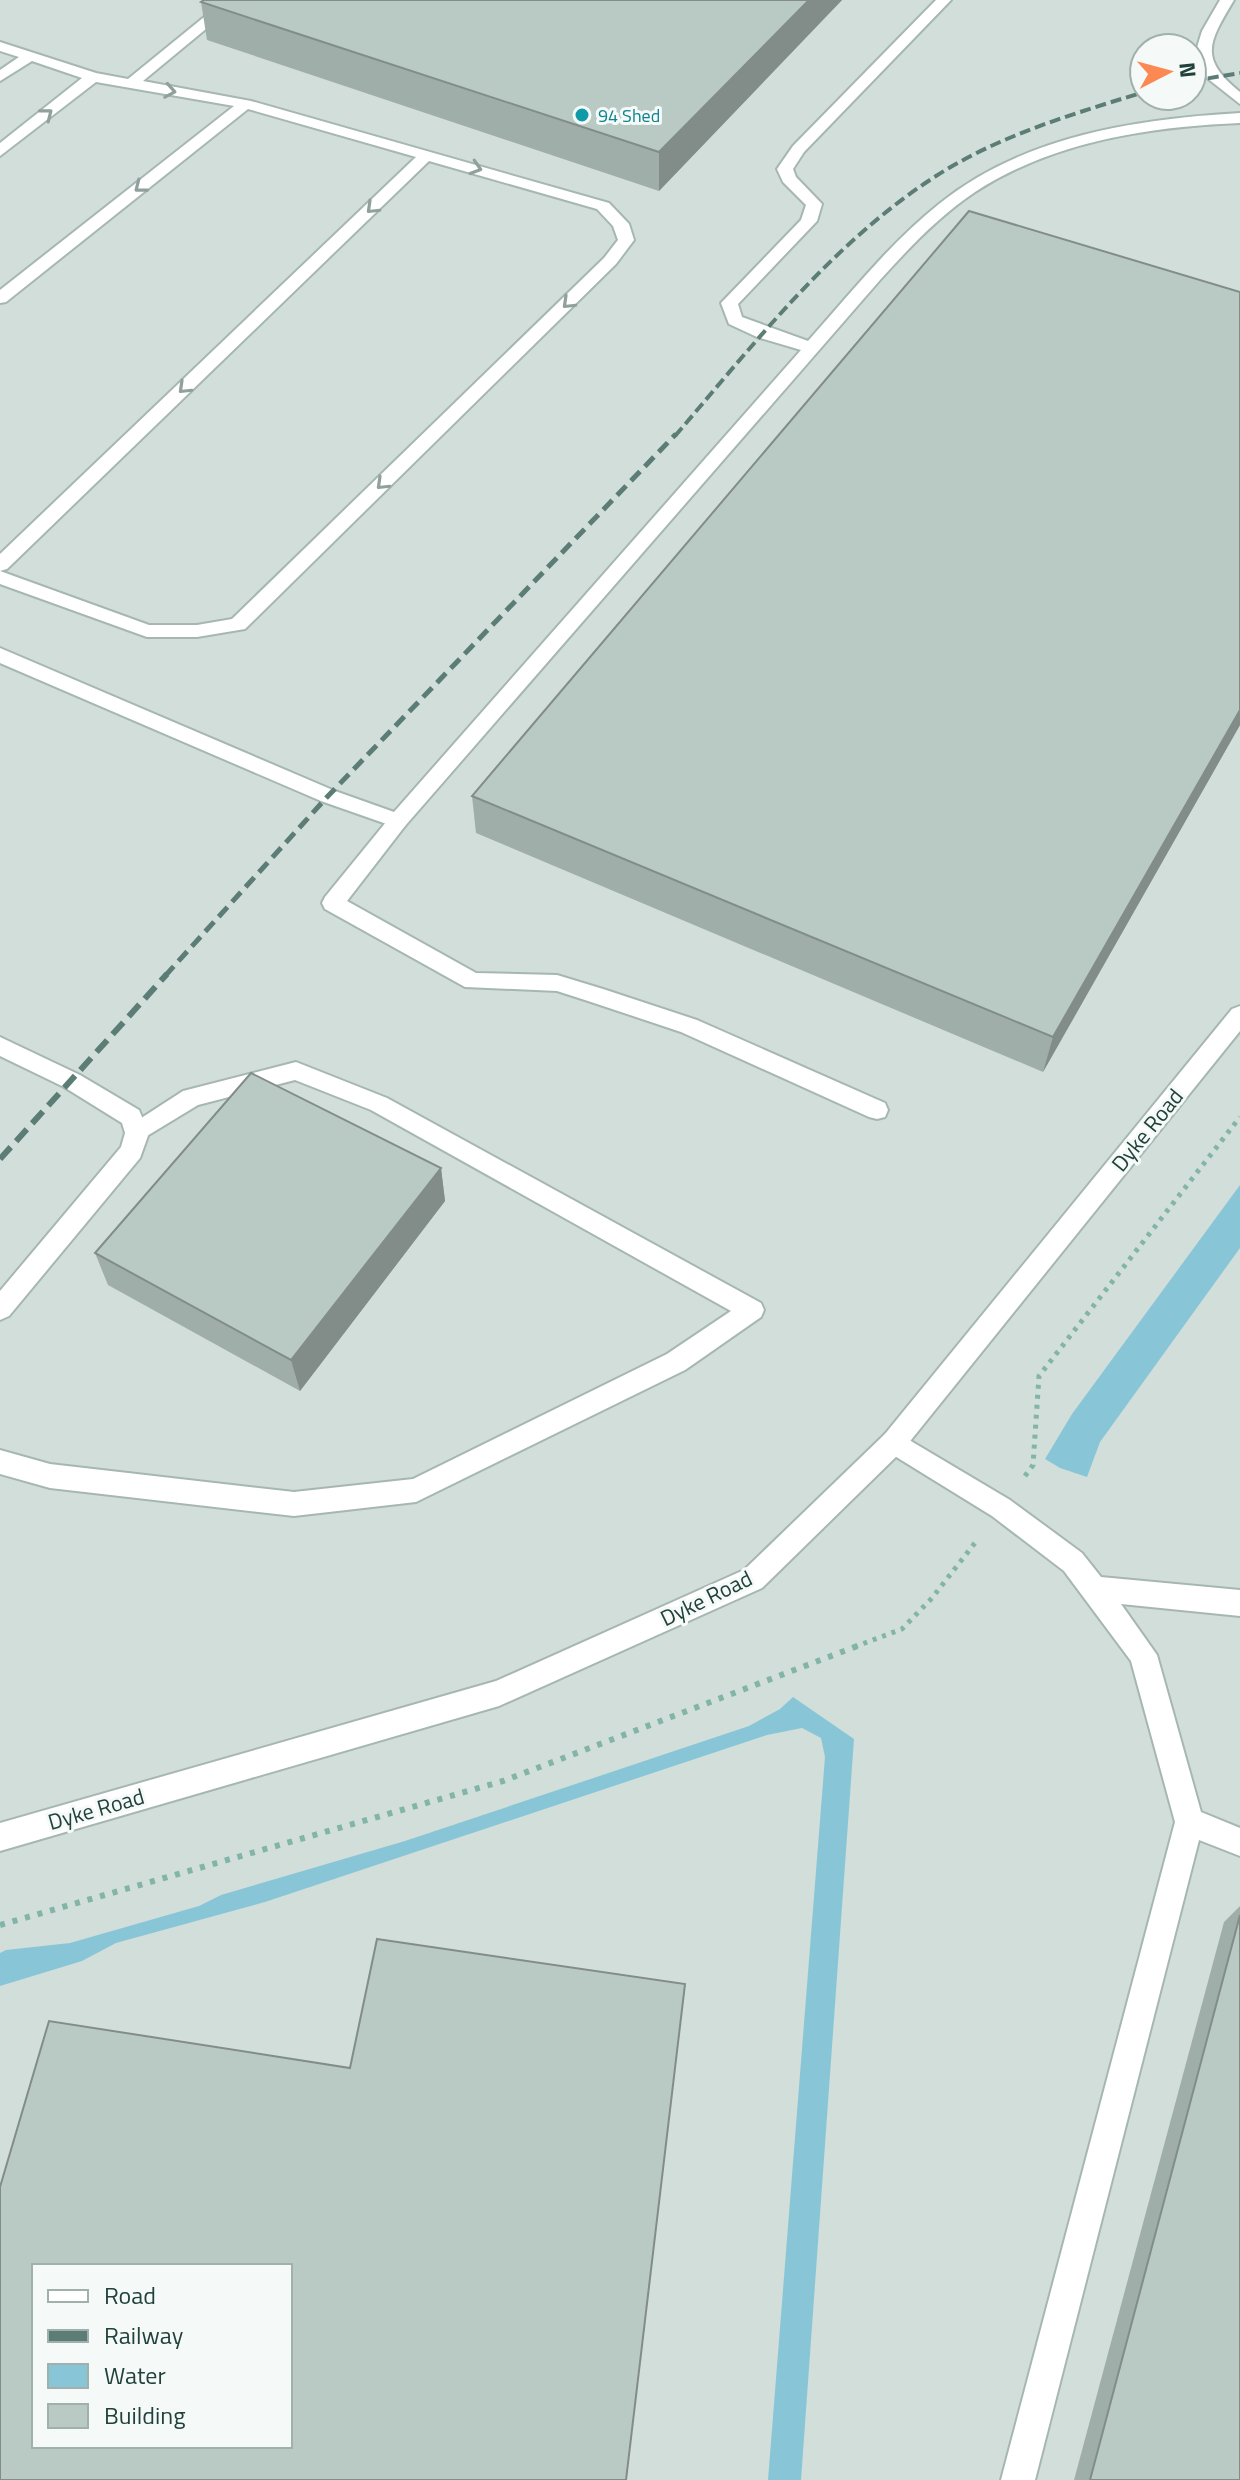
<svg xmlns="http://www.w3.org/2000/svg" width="1240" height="2480" viewBox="0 0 1240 2480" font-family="'Titillium Web',sans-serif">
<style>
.built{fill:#d2ded9;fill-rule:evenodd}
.water{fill:#88c6d7}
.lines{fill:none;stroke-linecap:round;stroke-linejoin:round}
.service-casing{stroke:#a6b7b2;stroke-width:4}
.minor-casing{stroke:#a6b7b2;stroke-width:4}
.path-far1{stroke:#82b4a8;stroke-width:5;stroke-dasharray:4 6;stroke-linecap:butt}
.path{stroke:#82b4a8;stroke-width:6;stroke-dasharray:5 8;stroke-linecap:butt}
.service{fill:#fff;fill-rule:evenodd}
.minor{fill:#fff;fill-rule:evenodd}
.rail-far2{stroke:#5c7d76;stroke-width:4;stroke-dasharray:11 5;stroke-linecap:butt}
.rail-far1{stroke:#5c7d76;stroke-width:5;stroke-dasharray:13 7;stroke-linecap:butt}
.rail{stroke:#5c7d76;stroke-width:6;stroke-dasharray:16 8;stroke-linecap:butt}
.wall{fill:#9faea9}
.shaded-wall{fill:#828d89}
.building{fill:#b9cac4;stroke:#828d89;stroke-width:2;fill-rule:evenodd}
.oneway{stroke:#90a09d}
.culture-dot{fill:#0f9aa8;stroke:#f5faf8;stroke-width:3}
.labels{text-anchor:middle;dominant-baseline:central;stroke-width:6;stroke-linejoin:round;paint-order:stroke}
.far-culture-label{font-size:18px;fill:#0d838f;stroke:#f5faf8;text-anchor:start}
.street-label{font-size:22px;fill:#21423b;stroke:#f5faf8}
</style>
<rect width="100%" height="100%" fill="#e4eeea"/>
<path class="built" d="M 0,0 L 1240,0 L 1240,2480 L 0,2480 ZM 1144,48 L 1192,48 L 1192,96 L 1144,96 ZM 34,2266 L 290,2266 L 290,2446 L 34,2446 Z"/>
<path class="water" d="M 1240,1185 L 1240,1248 L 1100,1442 L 1087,1477 L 1060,1468 L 1045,1459 L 1072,1414 Z
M 793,1697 L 854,1739 L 801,2480 L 768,2480 L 825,1757 L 821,1738 L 802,1728 L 767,1735 L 265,1902 L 116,1943 L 82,1961 L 0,1986 L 0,1953 L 6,1950 L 70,1943 L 199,1906 L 221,1895 L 405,1841 L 749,1726 L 780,1709 Z"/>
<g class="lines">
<g class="service-casing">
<path id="service" d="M 398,814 L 405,816 L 408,821 L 405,826 L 347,901 L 476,973 L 557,975 L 603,989 L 697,1020 L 885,1103 L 888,1110 L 885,1117 L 877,1119 L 869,1117 L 681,1032 L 588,1001 L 557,991 L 465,987 L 325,909 L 322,903 L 325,897 L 391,816 Z
M 296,1062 L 387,1098 L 761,1303 L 764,1310 L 761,1317 L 685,1370 L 416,1502 L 294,1516 L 50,1488 L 0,1474 L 0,1450 L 50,1464 L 294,1492 L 413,1479 L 667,1354 L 731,1311 L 371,1110 L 295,1080 L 198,1105 L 137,1142 L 129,1140 L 125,1133 L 129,1126 L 183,1091 Z
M 894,1431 L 1010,1500 L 1082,1553 L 1101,1577 L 1240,1590 L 1240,1616 L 1121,1604 L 1157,1655 L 1201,1812 L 1240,1828 L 1240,1856 L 1199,1840 L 1035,2480 L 1001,2480 L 1175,1822 L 1131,1661 L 1064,1571 L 992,1516 L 885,1450 L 881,1442 L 885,1434 Z"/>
</g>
<g class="minor-casing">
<path id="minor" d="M 225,0 L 241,0 L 143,81 L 251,101 L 609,203 L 629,224 L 634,240 L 616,264 L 245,629 L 197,637 L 147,637 L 0,584 L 0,554 L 416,157 L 248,109 L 6,302 L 0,303 L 0,290 L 234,106 L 96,82 L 0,156 L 0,143 L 82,78 L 32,61 L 0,81 L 0,70 L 19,57 L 0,51 L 0,42 L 96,73 L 128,79 ZM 429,161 L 597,209 L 613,226 L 618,240 L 604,258 L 232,619 L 197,625 L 149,625 L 0,571 L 7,569 Z
M 936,0 L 951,0 L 804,152 L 793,169 L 796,177 L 822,204 L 817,221 L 738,304 L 742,317 L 808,341 C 850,294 890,243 939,204 C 1023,136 1136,119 1240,113 L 1240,123 C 1148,127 1054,141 975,192 C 939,216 909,248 880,280 L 405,826 L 398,828 L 321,801 L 0,663 L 0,648 L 335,791 L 394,812 L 801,350 L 757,337 L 729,324 L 721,303 L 801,220 L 806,205 L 783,182 L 777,169 L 793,146 Z
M 1220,0 L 1234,0 C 1209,42 1198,58 1240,92 L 1240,104 L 1207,78 L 1195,54 L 1202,31 Z
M 1240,1006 L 1240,1031 L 903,1450 L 762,1588 L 499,1706 L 0,1851 L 0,1823 L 496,1681 L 744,1570 L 885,1434 L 1232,1009 Z
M 0,1037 L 80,1075 L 139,1110 L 149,1133 L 140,1158 L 9,1316 L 0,1320 L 0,1291 L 121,1147 L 125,1133 L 122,1123 L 64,1087 L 0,1056 Z"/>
</g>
<path class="path-far1" d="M 1025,1476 L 1033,1465 L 1039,1376 L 1240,1117
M 854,1647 L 902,1629 L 932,1598 L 978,1539"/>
<path class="path" d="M 0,1925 L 503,1781 L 860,1645"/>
<use href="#service" class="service"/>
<use href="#minor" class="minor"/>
<path class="rail-far2" d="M 1192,81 L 1240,73
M 675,436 C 754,344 833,242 936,176 C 1000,135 1073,114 1144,92"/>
<path class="rail-far1" d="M 165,976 L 328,796 L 676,434"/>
<path class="rail" d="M 0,1159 L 167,974"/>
</g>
<path class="wall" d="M 204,0 L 842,0 L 659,191 L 207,40 L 201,2 Z
M 1240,292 L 1240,725 L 1043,1072 L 476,833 L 472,796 Z
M 441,1168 L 445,1201 L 300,1391 L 108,1285 L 95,1253 Z
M 1240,1906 L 1240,2480 L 1074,2480 L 1224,1922 Z"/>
<path class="shaded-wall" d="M 809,0 L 842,0 L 659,191 L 659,152 Z
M 1240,710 L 1240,725 L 1043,1072 L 1053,1037 Z
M 441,1168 L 445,1201 L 300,1391 L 291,1360 Z"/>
<path class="building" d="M 204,0 L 809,0 L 659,152 L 201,2 Z
M 969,211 L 1240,292 L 1240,710 L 1053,1037 L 472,796 Z
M 251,1073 L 441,1168 L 291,1360 L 95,1253 Z
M 1240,1915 L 1240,2480 L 1090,2480 Z
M 377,1939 L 685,1984 L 626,2480 L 0,2480 L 0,2187 L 49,2021 L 350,2068 ZM 34,2266 L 290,2266 L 290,2446 L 34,2446 Z"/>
<defs><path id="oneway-chevron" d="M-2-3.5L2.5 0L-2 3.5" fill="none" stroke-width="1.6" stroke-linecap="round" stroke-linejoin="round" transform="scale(2)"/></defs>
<g class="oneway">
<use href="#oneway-chevron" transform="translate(170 91) rotate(10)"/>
<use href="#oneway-chevron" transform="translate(47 114) rotate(-38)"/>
<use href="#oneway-chevron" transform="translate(476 168) rotate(17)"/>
<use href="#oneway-chevron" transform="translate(140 187) rotate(142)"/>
<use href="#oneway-chevron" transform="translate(372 208) rotate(136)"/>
<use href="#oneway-chevron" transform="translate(568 303) rotate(136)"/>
<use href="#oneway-chevron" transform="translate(184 388) rotate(136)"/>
<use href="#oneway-chevron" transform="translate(382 484) rotate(136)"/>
</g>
<circle class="culture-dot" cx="582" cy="115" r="8"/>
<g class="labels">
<g class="far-culture-label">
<text x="598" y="115">94 Shed</text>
</g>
<g class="street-label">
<text transform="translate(1147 1130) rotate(-51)">Dyke Road</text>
<text transform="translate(706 1598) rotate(-26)">Dyke Road</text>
<text transform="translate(96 1809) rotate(-16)">Dyke Road</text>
</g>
</g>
<rect x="32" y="2264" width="260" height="184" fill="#f5faf8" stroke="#a0b0ac" stroke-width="2"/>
<rect x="48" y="2290" width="40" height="12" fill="#ffffff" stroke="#a0b0ac" stroke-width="2"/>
<text x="104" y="2304" font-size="24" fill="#21423b">Road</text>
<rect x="48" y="2330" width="40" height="12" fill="#5c7d76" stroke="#a0b0ac" stroke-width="2"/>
<text x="104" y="2344" font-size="24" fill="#21423b">Railway</text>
<rect x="48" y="2364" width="40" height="24" fill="#88c6d7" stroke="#a0b0ac" stroke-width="2"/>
<text x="104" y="2384" font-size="24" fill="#21423b">Water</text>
<rect x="48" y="2404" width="40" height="24" fill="#b9cac4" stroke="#a0b0ac" stroke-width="2"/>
<text x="104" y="2424" font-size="24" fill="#21423b">Building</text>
<g transform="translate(1168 72) rotate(84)"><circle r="38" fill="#f5faf8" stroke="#a0b0ac" stroke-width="2"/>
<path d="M0-6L14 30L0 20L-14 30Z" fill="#fc8854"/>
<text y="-12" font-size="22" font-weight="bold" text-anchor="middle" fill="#21423b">N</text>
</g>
</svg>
